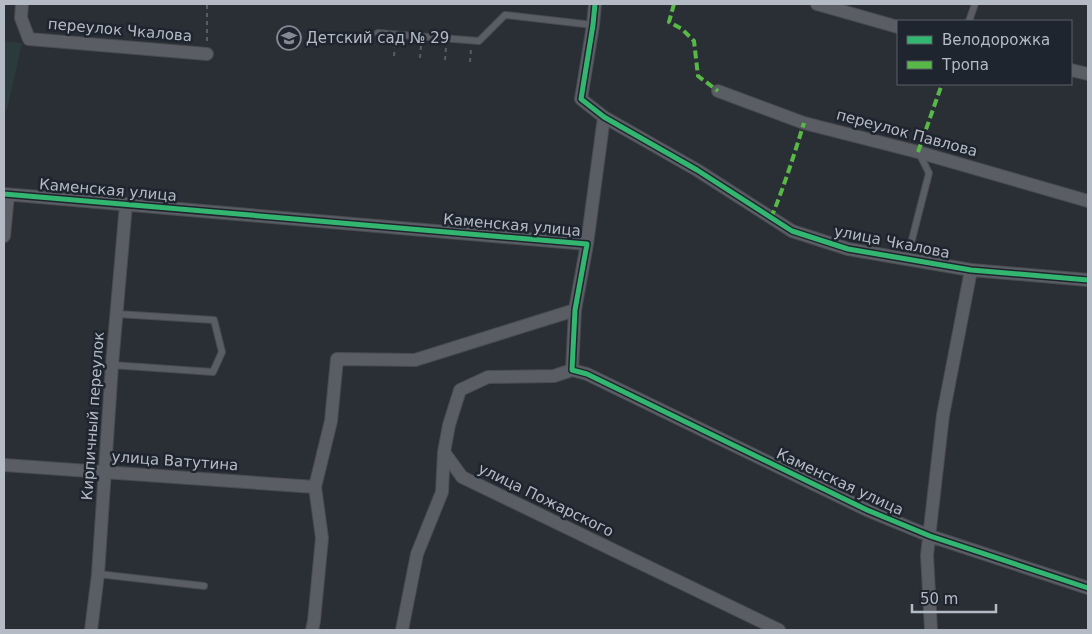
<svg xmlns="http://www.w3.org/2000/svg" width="1092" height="634" viewBox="0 0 1092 634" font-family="'DejaVu Sans',sans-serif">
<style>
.green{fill:#2b3a3b}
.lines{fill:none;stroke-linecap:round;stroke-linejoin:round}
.service-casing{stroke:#484b50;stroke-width:8}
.minor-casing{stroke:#484b50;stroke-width:14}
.path{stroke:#585c60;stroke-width:2;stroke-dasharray:4 4;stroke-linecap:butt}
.service{stroke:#5a5d63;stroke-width:6}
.minor{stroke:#5a5d63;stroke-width:12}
.quiet{stroke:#58b947;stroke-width:4;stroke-dasharray:8 4;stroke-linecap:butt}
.cycleway-casing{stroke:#1f252f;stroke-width:8}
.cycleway{stroke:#33b770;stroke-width:5}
.labels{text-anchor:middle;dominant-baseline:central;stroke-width:5;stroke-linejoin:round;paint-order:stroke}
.street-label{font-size:15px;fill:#b5bbc5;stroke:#1f252f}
.poi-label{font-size:15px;fill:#b5bbc5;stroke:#1f252f;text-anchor:start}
</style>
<rect width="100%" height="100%" fill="#2a2f35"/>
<path class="green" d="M 4,41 L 22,43 L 7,110 L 4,110 Z"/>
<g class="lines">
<g class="service-casing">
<path id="service" d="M 969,21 L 975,4
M 378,33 L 479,41 L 505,15 L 593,25
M 907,259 L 929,173 L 919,153
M 112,365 L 213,372 L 222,352 L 214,320 L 117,314
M 98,574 L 204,586"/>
</g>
<g class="minor-casing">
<path id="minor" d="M 22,4 L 21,18 L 29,39 L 207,54
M 595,4 L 593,25 L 581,99 L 604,117 L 697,170 L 792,231 L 848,249 L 971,270 L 1088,280
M 817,4 L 898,27
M 1071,70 L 1088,74
M 718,91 L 804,123 L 918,152 L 1088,201
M 4,194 L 587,244 L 575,310 L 572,370 L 587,374 L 867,510 L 930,536 L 1088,588
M 4,236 L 8,195
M 587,244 L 604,117
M 572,370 L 554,376 L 488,377 L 460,390 L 449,425 L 444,452 L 462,477 L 779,630
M 4,465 L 315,487
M 91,630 L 98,574 L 112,365 L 126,204
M 312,630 L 314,621 L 322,538 L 315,487 L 331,421 L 337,359 L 415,360 L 575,310
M 402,630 L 417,554 L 442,492 L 444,452
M 931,630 L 927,555 L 943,415 L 971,270"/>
</g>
<path class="path" d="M 207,41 L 207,4
M 394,56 L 395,44
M 420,58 L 421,46
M 445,60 L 446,47
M 470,62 L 471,49"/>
<use href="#service" class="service"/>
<use href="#minor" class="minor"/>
<path class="quiet" d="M 674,4 L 669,22 L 682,29 L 694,41 L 698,76 L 718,91
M 918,152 L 942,84
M 771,218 C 784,187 794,155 804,123"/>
<g class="cycleway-casing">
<path id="cycleway" d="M 595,4 L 593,25 L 581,99 L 604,117 L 697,170 L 792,231 L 848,249 L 971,270 L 1088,280
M 4,194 L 587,244 L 575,310 L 572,370 L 587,374 L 867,510 L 930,536 L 1088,588"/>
</g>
<use href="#cycleway" class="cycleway"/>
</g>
<defs>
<g id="school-ring" transform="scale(1.25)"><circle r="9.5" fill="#1f252f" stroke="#848a93" stroke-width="1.5"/><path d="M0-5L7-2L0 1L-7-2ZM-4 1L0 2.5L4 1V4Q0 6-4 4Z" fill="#848a93"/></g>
</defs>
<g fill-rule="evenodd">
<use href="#school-ring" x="289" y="38"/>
</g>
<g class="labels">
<g class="street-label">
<text transform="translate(120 30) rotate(5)">переулок Чкалова</text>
<text transform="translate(907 133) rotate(15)">переулок Павлова</text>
<text transform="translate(108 190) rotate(5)">Каменская улица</text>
<text transform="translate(512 225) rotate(5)">Каменская улица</text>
<text transform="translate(892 242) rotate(11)">улица Чкалова</text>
<text transform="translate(93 416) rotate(-86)">Кирпичный переулок</text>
<text transform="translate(175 461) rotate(4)">улица Ватутина</text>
<text transform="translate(840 482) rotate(25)">Каменская улица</text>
<text transform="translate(546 500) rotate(26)">улица Пожарского</text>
</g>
<g class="poi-label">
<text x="306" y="38">Детский сад № 29</text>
</g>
</g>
<rect width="1092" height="634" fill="none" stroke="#b5bbc5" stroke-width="10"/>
<rect x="897" y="20" width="175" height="65" fill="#1f252f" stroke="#5b616b"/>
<rect x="907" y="36" width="25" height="8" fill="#33b770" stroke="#5b616b"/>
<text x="942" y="45" font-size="15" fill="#b5bbc5">Велодорожка</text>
<rect x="907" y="61" width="25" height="8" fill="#58b947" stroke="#5b616b"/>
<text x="942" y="70" font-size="15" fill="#b5bbc5">Тропа</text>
<path d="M912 604v8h84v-8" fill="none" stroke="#b5bbc5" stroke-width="2.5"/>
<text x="920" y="604" font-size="15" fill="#b5bbc5" stroke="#1f252f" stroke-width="4" paint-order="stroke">50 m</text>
</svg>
